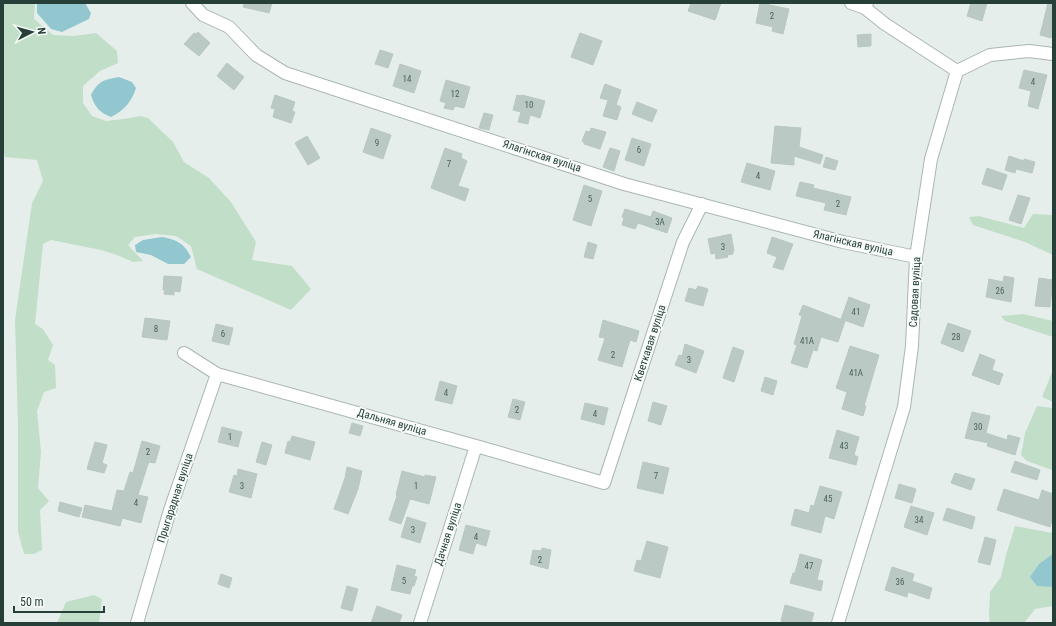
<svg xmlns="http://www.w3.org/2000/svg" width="1056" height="626" viewBox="0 0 1056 626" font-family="'Roboto Condensed',sans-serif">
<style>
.green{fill:#c1dec8}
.water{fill:#92c7d0}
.building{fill:#bbc9c4;stroke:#b9c8c1}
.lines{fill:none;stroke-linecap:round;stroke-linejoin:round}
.street-casing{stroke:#a9b6b2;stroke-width:14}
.street{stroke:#fff;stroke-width:12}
.labels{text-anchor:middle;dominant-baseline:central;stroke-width:3.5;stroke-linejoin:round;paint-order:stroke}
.number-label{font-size:9px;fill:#4b625c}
.street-label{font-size:11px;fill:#264039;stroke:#f7fbf9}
</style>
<rect width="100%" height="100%" fill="#e6eeeb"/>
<path class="green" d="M 3,3 L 35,3 L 34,19 L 53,35 L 73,36 L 96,33 L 117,51 L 118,63 L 100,71 L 83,86 L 83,103 L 92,116 L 106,121 L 123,119 L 141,116 L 148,118 L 173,142 L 184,162 L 209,178 L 231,202 L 256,242 L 252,260 L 292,266 L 311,289 L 291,310 L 197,269 L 191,246 L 176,236 L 155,234 L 135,237 L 128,245 L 143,261 L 133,262 L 117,255 L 101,250 L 51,240 L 43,244 L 35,324 L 43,329 L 53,345 L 48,360 L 55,365 L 56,388 L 44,392 L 37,411 L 41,452 L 38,488 L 49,501 L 40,510 L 42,550 L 34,554 L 24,554 L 18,532 L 18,425 L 15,320 L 32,203 L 43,181 L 37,160 L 5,157 L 3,147 Z
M 1033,214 L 1053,215 L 1053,255 L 1025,242 L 973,225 L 969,217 L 979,216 L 1024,228 Z
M 1023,314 L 1053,321 L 1053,337 L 1005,321 L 1001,316 Z
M 1053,370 L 1053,402 L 1042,397 Z
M 1053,404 L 1053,469 L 1052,470 L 1027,461 L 1021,455 L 1025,433 L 1037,406 L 1052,408 Z
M 1015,526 L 1053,533 L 1053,606 L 1035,609 L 1024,623 L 990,623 L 989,615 L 990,592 L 1001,577 L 1006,555 Z
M 94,595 L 102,599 L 99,623 L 57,623 L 66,602 Z"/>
<path class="water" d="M 37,3 L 85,3 L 91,13 L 89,19 L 62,32 L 51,29 L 37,13 Z
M 119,77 L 132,82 L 136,88 C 132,101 124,111 111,117 C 100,113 94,106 91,95 C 99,80 104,80 119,77 Z
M 162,237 C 177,240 184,243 191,257 L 184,264 L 168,264 L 151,255 L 136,252 L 135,245 L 143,240 Z
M 1053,554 L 1053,587 L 1037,586 L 1030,577 L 1039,564 Z"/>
<path class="building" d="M 244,3 L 272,3 L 269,13 L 243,7 Z
M 691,3 L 721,3 L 715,20 L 688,11 Z
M 760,3 L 789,9 L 783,34 L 772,31 L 773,27 L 756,23 Z
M 971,3 L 987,3 L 982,21 L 967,16 Z
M 1048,3 L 1053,3 L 1053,29 L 1051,38 L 1040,35 Z
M 198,32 L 210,43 L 199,56 L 184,44 L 194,33 L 196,34 Z
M 580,33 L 602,41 L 593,65 L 571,57 Z
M 871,34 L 871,46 L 858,47 L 857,35 Z
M 380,50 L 393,54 L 388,68 L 375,64 Z
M 227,63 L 244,77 L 234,90 L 217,76 Z
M 400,64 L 421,71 L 414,93 L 393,86 Z
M 1024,70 L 1047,75 L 1038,109 L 1028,106 L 1031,91 L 1019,88 Z
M 446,80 L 470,87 L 464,108 L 455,106 L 453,110 L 444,108 L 446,103 L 440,101 Z
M 605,84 L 621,90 L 616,105 L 621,107 L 617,120 L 603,116 L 608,100 L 600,98 Z
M 275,95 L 295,102 L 292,111 L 295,112 L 291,123 L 273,117 L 275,109 L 271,108 Z
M 517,95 L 521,96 L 522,95 L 545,101 L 540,118 L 530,115 L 528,124 L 518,122 L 521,112 L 513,110 Z
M 637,102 L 657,110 L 652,122 L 632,114 Z
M 484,113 L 493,115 L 489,130 L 479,128 Z
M 775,126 L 801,128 L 799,147 L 823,155 L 820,164 L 794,156 L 794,165 L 771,163 Z
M 371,128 L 391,135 L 383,159 L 363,152 Z
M 591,128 L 606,132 L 600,149 L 584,144 L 584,142 L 582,141 L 586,131 L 590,132 Z
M 307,136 L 320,158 L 308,165 L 295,143 Z
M 632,138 L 651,144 L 644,166 L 625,160 Z
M 445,148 L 462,154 L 461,158 L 467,161 L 458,186 L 469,189 L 465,201 L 431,188 Z
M 610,148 L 620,151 L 614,171 L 603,167 Z
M 1009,156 L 1024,161 L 1024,159 L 1035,162 L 1032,173 L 1016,169 L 1015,173 L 1005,170 Z
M 826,157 L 838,161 L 835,170 L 823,167 Z
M 747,163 L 775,171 L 770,190 L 741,182 Z
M 987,168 L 1007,175 L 1002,190 L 982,184 Z
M 800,182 L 814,185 L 813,188 L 851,197 L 846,215 L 824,210 L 826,203 L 796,196 Z
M 584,185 L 602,191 L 591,226 L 573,220 Z
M 1018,195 L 1030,198 L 1021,224 L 1009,220 Z
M 625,209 L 651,217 L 653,211 L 672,218 L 667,233 L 638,223 L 635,229 L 622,225 L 624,218 L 622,217 Z
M 731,234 L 734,251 L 733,251 L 733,254 L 727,255 L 728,257 L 716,259 L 715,253 L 711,254 L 708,239 Z
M 772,237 L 793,244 L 783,270 L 773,267 L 777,257 L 767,253 Z
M 588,242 L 597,245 L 593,259 L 584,257 Z
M 164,276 L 182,277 L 180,292 L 174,291 L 174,295 L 164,294 L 165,290 L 163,290 Z
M 1004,276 L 1014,278 L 1011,302 L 986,297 L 989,279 L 1003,282 Z
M 1039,278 L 1053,280 L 1050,307 L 1035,306 Z
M 698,286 L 708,289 L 703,306 L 685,301 L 689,288 L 696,290 Z
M 849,297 L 870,305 L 863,327 L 841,319 Z
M 803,305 L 845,321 L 838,342 L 821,337 L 817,351 L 813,350 L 807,368 L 791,363 L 797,345 L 794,344 L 802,316 L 799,315 Z
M 145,318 L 170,321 L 167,340 L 142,337 Z
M 603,320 L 639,331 L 636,342 L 630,340 L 622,367 L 598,360 L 605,338 L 599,337 Z
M 948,323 L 971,331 L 963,352 L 941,343 Z
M 216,324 L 233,328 L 229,345 L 212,341 Z
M 685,344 L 704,351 L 696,373 L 675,365 L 679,355 L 682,356 Z
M 850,346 L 879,355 L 864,406 L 866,406 L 863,416 L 842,409 L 847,392 L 836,388 Z
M 733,347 L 744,351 L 734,382 L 723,378 Z
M 980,354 L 995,360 L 992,370 L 1003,374 L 999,385 L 972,375 Z
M 765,377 L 777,381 L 773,395 L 761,391 Z
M 440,381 L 457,386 L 452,404 L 435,400 Z
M 513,399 L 525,402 L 520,420 L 508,417 Z
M 653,402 L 667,406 L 661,425 L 648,421 Z
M 585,403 L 608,408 L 604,425 L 581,419 Z
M 972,412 L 990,416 L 986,433 L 1007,440 L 1008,435 L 1020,438 L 1015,455 L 987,446 L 988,443 L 965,438 Z
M 352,423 L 363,426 L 360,436 L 349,433 Z
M 222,427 L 242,432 L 238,447 L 218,442 Z
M 837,430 L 859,437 L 854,455 L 858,457 L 856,465 L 829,458 Z
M 292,436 L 315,442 L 310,460 L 285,453 L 288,441 L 290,442 Z
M 142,441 L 160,446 L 155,463 L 149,462 L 148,464 L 138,495 L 148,497 L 141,523 L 122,518 L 120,526 L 82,517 L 85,505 L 112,511 L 117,490 L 124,491 L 130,472 L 133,473 Z
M 95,442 L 107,445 L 102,463 L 107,465 L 104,473 L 87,469 Z
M 262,442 L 272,445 L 266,465 L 256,462 Z
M 1015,461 L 1040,470 L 1037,480 L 1011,472 Z
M 643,462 L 669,468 L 663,494 L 637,488 Z
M 347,467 L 362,471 L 358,489 L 348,514 L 334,509 L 345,478 Z
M 238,469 L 257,474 L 251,498 L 229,492 L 234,475 L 237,476 Z
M 402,471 L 425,477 L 425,475 L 436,477 L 429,504 L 410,499 L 401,524 L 389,520 L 397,496 L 396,495 Z
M 955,473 L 975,479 L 971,490 L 951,483 Z
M 899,484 L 916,489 L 912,503 L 895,498 Z
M 820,486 L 842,492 L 834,519 L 825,516 L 821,533 L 791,525 L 795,509 L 809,513 L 811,505 L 814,506 Z
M 1004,489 L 1039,500 L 1042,490 L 1053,494 L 1053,517 L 1050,527 L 997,510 Z
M 60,502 L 82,508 L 79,517 L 58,511 Z
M 911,506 L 934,513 L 927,535 L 904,527 Z
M 947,508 L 975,517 L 972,529 L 943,520 Z
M 407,517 L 426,523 L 420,543 L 401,537 Z
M 466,525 L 490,531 L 486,546 L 476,543 L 473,554 L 459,550 Z
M 985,537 L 996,540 L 990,565 L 978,562 Z
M 647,541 L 668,547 L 660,578 L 634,571 L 637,560 L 641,561 Z
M 542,548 L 551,550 L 548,569 L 530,564 L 533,550 L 541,551 Z
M 800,554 L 822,560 L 817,580 L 823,581 L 821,591 L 790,583 L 793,573 L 795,573 Z
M 397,565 L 416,570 L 414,576 L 417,577 L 414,586 L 412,586 L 410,594 L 391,590 Z
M 892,567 L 914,574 L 912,581 L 932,588 L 929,599 L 908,592 L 907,597 L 885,590 Z
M 221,574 L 232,578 L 229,588 L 218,584 Z
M 347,586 L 358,589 L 352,611 L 341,608 Z
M 785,605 L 814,613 L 811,623 L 788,623 L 781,621 Z
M 377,606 L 402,615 L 399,623 L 371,623 Z"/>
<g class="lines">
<g class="street-casing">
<path id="street" d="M 192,3 L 203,15 L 229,27 L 256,55 L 285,73 L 624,184 L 843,242 L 916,257
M 851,3 L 865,8
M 957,71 L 990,55 L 1029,51 L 1053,54
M 184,353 L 217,374 L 476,446 L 604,483 L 683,242 L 702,204
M 137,623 L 170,510 L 217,374
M 420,623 L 476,446
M 838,623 L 904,407 L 912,346 L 916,257 L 931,159 L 957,71 L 885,24 L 865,8 L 867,3"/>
</g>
<use href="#street" class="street"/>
</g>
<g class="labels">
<g class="number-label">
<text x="772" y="16">2</text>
<text x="407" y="79">14</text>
<text x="1033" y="82">4</text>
<text x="455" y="94">12</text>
<text x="529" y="105">10</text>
<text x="377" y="143">9</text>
<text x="639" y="150">6</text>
<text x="449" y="164">7</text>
<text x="758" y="176">4</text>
<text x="590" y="199">5</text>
<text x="838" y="204">2</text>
<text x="660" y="222">3А</text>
<text x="723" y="247">3</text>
<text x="1000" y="291">26</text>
<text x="856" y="312">41</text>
<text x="156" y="329">8</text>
<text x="223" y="334">6</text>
<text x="956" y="337">28</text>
<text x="807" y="341">41А</text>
<text x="613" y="355">2</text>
<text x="689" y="360">3</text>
<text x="856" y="373">41А</text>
<text x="446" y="393">4</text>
<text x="517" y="410">2</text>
<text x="595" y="414">4</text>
<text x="978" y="427">30</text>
<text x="230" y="437">1</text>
<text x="844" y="446">43</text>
<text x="148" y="452">2</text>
<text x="656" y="476">7</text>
<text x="242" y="486">3</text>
<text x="416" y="486">1</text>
<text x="828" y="499">45</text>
<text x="136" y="503">4</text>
<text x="919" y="520">34</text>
<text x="413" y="530">3</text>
<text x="476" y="537">4</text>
<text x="540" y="560">2</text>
<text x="809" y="566">47</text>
<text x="404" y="581">5</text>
<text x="900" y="582">36</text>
</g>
<g class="street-label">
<text transform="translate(542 156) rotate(18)">Ялагінская вуліца</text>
<text transform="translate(853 243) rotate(13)">Ялагінская вуліца</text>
<text transform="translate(915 292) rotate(-87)">Садовая вуліца</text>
<text transform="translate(650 343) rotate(-72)">Кветкавая вуліца</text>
<text transform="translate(392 422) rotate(16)">Дальняя вуліца</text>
<text transform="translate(175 498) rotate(-72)">Прыгарадная вуліца</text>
<text transform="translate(448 534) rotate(-72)">Дачная вуліца</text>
</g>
</g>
<rect width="1056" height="626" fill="none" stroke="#264039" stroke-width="8"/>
<g transform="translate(32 32) rotate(84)" stroke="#f7fbf9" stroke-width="3" paint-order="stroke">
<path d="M0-3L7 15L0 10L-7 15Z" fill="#264039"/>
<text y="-6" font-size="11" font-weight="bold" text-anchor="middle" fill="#264039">N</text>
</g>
<path d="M14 606v6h90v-6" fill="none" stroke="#264039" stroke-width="2"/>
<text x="20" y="606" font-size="12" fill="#264039" stroke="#f7fbf9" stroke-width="3" paint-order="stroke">50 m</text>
</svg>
